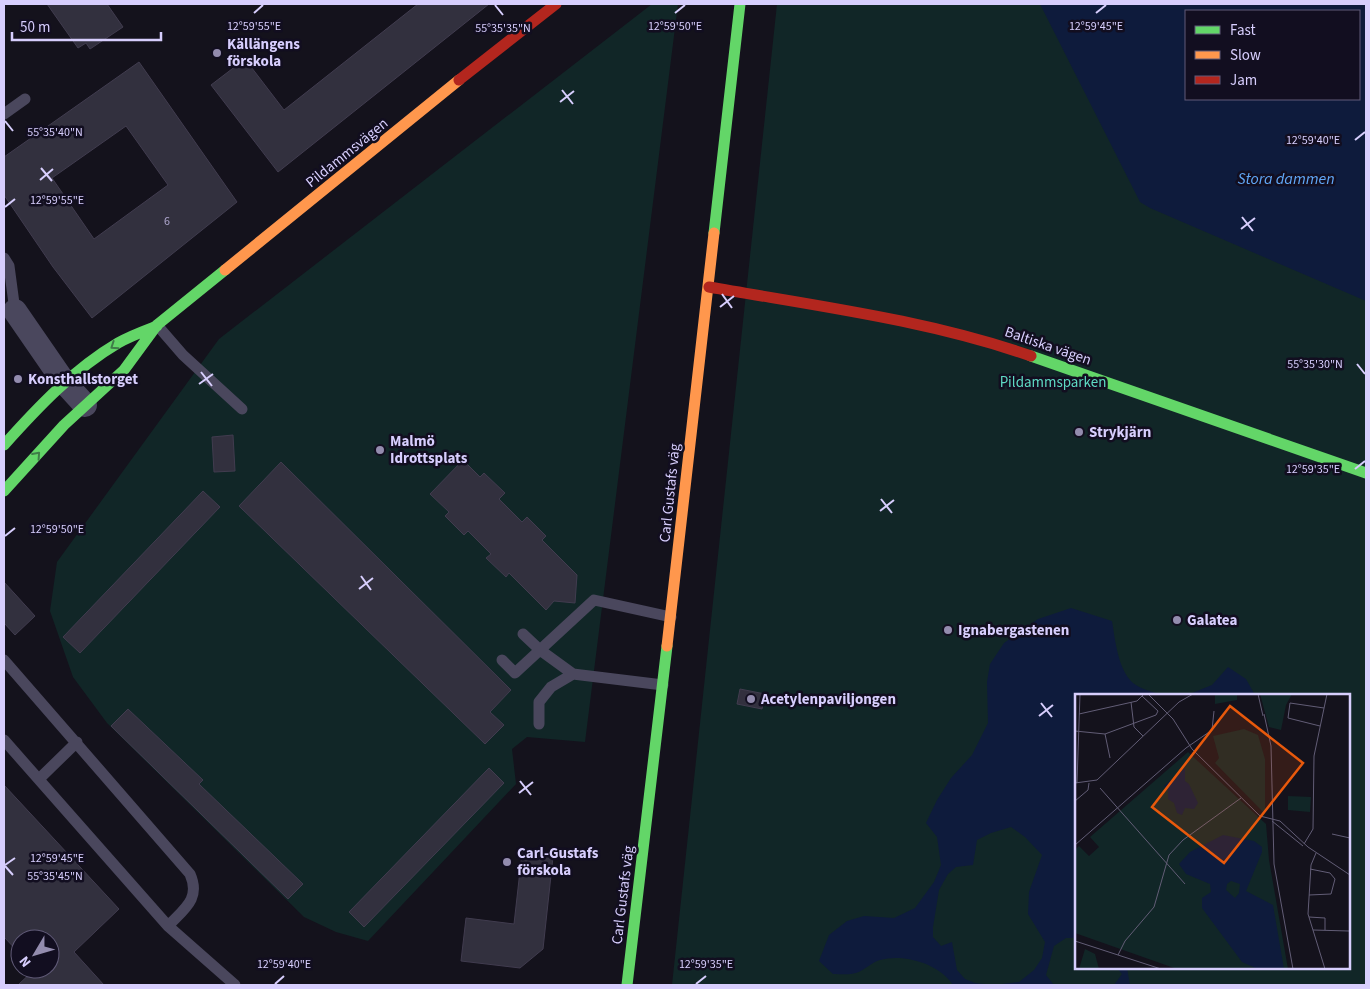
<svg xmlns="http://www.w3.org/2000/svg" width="1370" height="989" viewBox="0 0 1370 989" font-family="'Source Sans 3',sans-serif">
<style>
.green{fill:#112627;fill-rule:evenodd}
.water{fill:#0e1b3c;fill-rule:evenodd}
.building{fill:#32303e;stroke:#413c4f;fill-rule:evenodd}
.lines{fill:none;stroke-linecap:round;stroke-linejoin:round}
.lane{stroke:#4a475d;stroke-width:11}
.street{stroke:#4a475d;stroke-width:24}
.fast{stroke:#63d668;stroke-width:11}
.slow{stroke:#ff974d;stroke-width:11}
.jam{stroke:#b3261e;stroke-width:11}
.oneway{stroke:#3f7c48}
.ticks{fill:none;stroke:#d7cefd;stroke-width:2}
.poi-dot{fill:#938cae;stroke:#120e20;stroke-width:2}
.labels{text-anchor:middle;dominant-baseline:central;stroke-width:5;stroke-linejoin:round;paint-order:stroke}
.number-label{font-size:12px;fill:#aea6cd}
.poi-label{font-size:15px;font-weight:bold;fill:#d7cefd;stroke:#120e20;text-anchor:start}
.street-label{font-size:15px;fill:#d7cefd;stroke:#120e20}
.park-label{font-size:15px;fill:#5ed9c3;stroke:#120e20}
.water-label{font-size:16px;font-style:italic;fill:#61a8f8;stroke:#120e20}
.inset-road{fill:none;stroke:#625d76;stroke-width:1}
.view{fill:#e8590c;fill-opacity:0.15;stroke:#e8590c;stroke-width:2.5}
.inset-edge{fill:none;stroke:#d7cefd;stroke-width:2.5}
.ticks-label{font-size:12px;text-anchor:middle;fill:#d7cefd;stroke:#120e20;stroke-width:5;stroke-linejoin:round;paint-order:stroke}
</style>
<rect width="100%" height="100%" fill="#14121c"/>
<path class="green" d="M 652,4 L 678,4 L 585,742 L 527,737 L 512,749 L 516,784 L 368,941 L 336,932 L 304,917 L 107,723 L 73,677 L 50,611 L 57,562 L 219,339 Z
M 777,4 L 1366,4 L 1366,985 L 672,985 ZM 1186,11 L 1359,11 L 1359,99 L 1186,99 ZM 1076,695 L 1349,695 L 1349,968 L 1076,968 Z"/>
<path class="water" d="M 1040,4 L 1366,4 L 1366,301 L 1150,208 L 1140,202 ZM 1186,11 L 1359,11 L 1359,99 L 1186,99 Z
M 1071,608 L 1112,621 C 1115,639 1118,670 1133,683 C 1140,689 1154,692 1162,695 L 1076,695 L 1076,938 L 1066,938 L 1054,946 L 1046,975 L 1054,985 L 953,985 C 940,964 904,953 880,960 C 872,962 865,970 856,973 C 850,975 840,974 833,974 L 819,961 L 829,935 L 847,921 L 864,916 L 894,918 L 915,908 L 934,882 L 941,865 L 937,837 L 926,823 L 937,800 L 951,778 L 972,755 L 988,723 L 987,682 L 990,664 L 1004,643 L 1038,619 ZM 1011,827 L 1025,837 L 1042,855 L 1029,892 L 1028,914 L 1045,942 L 1042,958 L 1034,970 L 1019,982 L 994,985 L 975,983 L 965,979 L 957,970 L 952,942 L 941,946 L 933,937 L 933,927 L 939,890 L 948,874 L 956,867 L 973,865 L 977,840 L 991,833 Z
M 1228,667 L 1246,679 L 1255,695 L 1177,695 L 1187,695 L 1212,685 Z
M 1117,968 L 1127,968 L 1130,985 L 1114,985 L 1122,974 Z"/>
<path class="building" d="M 47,4 L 107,4 L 123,27 L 90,49 L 86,43 L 78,48 Z
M 418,4 L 489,4 L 278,172 L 211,85 L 245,59 L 284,110 Z
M 139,62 L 237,202 L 92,318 L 53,267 L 4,195 L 4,157 ZM 126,126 L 168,185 L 94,239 L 52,178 Z
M 233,435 L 235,471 L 214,472 L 212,437 Z
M 463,460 L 480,477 L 484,473 L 505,493 L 499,499 L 522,522 L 527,517 L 546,536 L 542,540 L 577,575 L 575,603 L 554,601 L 546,610 L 509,573 L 506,577 L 486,558 L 491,554 L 468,531 L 464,535 L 445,516 L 449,512 L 430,494 Z
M 281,462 L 511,690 L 490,712 L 504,725 L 485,744 L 239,506 Z
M 203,491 L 220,507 L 80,653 L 63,637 Z
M 4,582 L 35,616 L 15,635 L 4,623 Z
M 740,689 L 765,694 L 762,709 L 737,704 Z
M 128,709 L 203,780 L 199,784 L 303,884 L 288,899 L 111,726 Z
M 489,768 L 504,783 L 364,927 L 349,912 Z
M 4,785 L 119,909 L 74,952 L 104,985 L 18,985 L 35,969 L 50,969 L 50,939 L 20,939 L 20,954 L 4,937 Z
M 522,853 L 553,857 L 543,949 L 520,968 L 461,961 L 466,918 L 514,924 Z"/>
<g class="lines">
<path class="lane" d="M 4,114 L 25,99
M 4,258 L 9,266 L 15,311
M 157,325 L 183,355 L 242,409
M 523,634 L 540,650 L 573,674 L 663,685
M 4,660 L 190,874 C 201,899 184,909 168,926
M 502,660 L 515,673 L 594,600 L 671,617
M 539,724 L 539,702 L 551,687 L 573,674
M 4,740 L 168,926 L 235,985
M 39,779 L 77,742"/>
<path class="street" d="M 15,311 L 64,382 L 85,405"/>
<path class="fast" d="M 714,233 L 740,4
M 1031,356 L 1366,473
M 4,445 C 38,407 74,369 118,343 C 130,336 144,331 157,326
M 4,491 L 64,425 L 124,370 L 157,325 L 225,270
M 627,985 L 667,646"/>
<path class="slow" d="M 225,270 L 459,80
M 667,646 L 714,233"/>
<path class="jam" d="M 459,80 L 556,4
M 709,287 C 817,306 927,320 1031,356"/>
</g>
<defs><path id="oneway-chevron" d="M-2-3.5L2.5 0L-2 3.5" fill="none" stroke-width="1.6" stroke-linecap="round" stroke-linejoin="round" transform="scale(1.25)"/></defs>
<g class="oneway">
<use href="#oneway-chevron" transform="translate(114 346) rotate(146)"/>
<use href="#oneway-chevron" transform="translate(37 455) rotate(-48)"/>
</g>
<path class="ticks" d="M 495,5 L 503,15M 254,13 L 263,5M 675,13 L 685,5M 1096,13 L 1106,5M 562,90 L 573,104M 560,102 L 574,91M 5,121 L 13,131M 1355,140 L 1365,132M 41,168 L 52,181M 40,180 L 53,169M 5,207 L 15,199M 1242,217 L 1253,231M 1241,229 L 1255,218M 722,294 L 732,308M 720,307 L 734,296M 1357,364 L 1365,374M 201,372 L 212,386M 199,384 L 213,374M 1355,469 L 1365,461M 881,499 L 892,513M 880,511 L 894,500M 5,536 L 15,528M 361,576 L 371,590M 359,589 L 373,578M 1041,703 L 1052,717M 1039,716 L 1053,705M 520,781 L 531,795M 519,793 L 533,782M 5,865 L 15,858M 5,866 L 13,875M 275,984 L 284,976M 696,984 L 706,976"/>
<g class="poi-dot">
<circle cx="217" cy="53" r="5"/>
<circle cx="18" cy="379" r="5"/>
<circle cx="1079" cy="432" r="5"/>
<circle cx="380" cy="450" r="5"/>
<circle cx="1177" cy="620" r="5"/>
<circle cx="948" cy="630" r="5"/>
<circle cx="751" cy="699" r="5"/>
<circle cx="507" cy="862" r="5"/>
</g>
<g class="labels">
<g class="number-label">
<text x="167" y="221">6</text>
</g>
<g class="poi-label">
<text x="227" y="44">Källängens<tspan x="227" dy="17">förskola</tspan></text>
<text x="28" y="379">Konsthallstorget</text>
<text x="1089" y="432">Strykjärn</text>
<text x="390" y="441">Malmö<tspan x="390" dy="17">Idrottsplats</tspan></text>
<text x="1187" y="620">Galatea</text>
<text x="958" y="630">Ignabergastenen</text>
<text x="761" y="699">Acetylenpaviljongen</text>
<text x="517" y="853">Carl-Gustafs<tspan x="517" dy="17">förskola</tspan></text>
</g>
<g class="street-label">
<text transform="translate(347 153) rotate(-39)">Pildammsvägen</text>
<text transform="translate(1048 346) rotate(19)">Baltiska vägen</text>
<text transform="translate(670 493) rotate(-84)">Carl Gustafs väg</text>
<text transform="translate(623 895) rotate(-83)">Carl Gustafs väg</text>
</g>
<g class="park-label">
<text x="1053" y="382">Pildammsparken</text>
</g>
<g class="water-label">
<text x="1286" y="179">Stora dammen</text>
</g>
</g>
<g transform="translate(1075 694)">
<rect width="275" height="275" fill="#14121c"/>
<path d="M 140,0 L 162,0 L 162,6 L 140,10 ZM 185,0 L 217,0 L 211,11 L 206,36 L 194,33 ZM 169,35 L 183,41 L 190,65 L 190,120 L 140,69 L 144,64 L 138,42 ZM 113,58 L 191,130 L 194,166 L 213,275 L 102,275 L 0,239 L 0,156 L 4,152 L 14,162 L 24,153 L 15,143 ZM 213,102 L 236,103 L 235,118 L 213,116 ZM 10,255 L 20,260 L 24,275 L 4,275 Z" fill="#112627"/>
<path d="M 110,74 L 110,87 L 114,90 L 123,109 L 119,115 L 110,114 L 107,121 L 102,119 L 99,109 L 93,105 L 93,96 L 89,92 ZM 148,141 L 179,147 L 187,153 L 187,158 L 171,197 L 198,211 L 209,275 L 183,275 L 167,268 L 127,214 L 127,204 L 136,198 L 135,190 L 111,180 L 104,170 L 115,158 ZM 156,187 L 165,190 L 164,199 L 160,204 L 151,196 L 152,190 Z" fill="#0e1b3c" fill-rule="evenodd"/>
<path class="inset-road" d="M 73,0 L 98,25 L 117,55 L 185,122 L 205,127 L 233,153 L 275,181M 183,0 L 188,22M 56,8 L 59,33 L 68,42M 4,20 L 62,7 L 68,1M 189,20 L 196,52 L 199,170 L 218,275M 245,32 L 213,24 L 215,9 L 249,14M 0,37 L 30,40 L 81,21 L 83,17 L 67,2M 30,40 L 35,64M 0,89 L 22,86 L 104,8 L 118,0M 2,89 L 5,0M 25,94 L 110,190M 0,107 L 13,96 L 14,89M 197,127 L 228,152M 257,140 L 275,144M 229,150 L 238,135 L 239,62 L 252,0M 0,151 L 111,54 L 137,36 L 139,17M 241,159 L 236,171 L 233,220 L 250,275M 234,201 L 256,200 L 260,185 L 255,179 L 235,175M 234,223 L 250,224 L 250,236M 238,236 L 274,237M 0,247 L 86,275M 43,261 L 50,247 L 79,213 L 94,161 L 108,146 L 166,104"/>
<path class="view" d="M 155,12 L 228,69 L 149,169 L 77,113 Z"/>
<rect width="275" height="275" class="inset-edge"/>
</g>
<g class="ticks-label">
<text x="254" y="30">12°59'55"E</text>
<text x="675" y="30">12°59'50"E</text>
<text x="1096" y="30">12°59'45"E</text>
<text x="503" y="32">55°35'35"N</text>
<text x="55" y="136">55°35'40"N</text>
<text x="1313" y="144">12°59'40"E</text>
<text x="57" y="204">12°59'55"E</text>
<text x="1315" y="368">55°35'30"N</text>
<text x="1313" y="473">12°59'35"E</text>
<text x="57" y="533">12°59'50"E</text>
<text x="57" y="862">12°59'45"E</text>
<text x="55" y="880">55°35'45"N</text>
<text x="284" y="968">12°59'40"E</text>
<text x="706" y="968">12°59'35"E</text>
</g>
<rect width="1370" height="989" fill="none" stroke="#d7cefd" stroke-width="10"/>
<rect x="1185" y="10" width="175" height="90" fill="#120e20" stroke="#615b78"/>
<rect x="1195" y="26" width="25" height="8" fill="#63d668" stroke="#615b78"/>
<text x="1230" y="35" font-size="15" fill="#d7cefd">Fast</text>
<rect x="1195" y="51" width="25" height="8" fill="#ff974d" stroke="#615b78"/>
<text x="1230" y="60" font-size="15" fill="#d7cefd">Slow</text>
<rect x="1195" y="76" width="25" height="8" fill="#b3261e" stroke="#615b78"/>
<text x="1230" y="85" font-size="15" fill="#d7cefd">Jam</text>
<g transform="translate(35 954) rotate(232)"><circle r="24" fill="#120e20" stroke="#615b78"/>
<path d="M0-4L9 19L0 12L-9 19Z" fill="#938cae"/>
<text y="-8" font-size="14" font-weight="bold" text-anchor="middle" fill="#d7cefd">N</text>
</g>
<path d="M12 32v8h149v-8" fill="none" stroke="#d7cefd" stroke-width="2.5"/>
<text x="20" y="32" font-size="15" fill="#d7cefd" stroke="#120e20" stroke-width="4" paint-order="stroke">50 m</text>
</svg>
